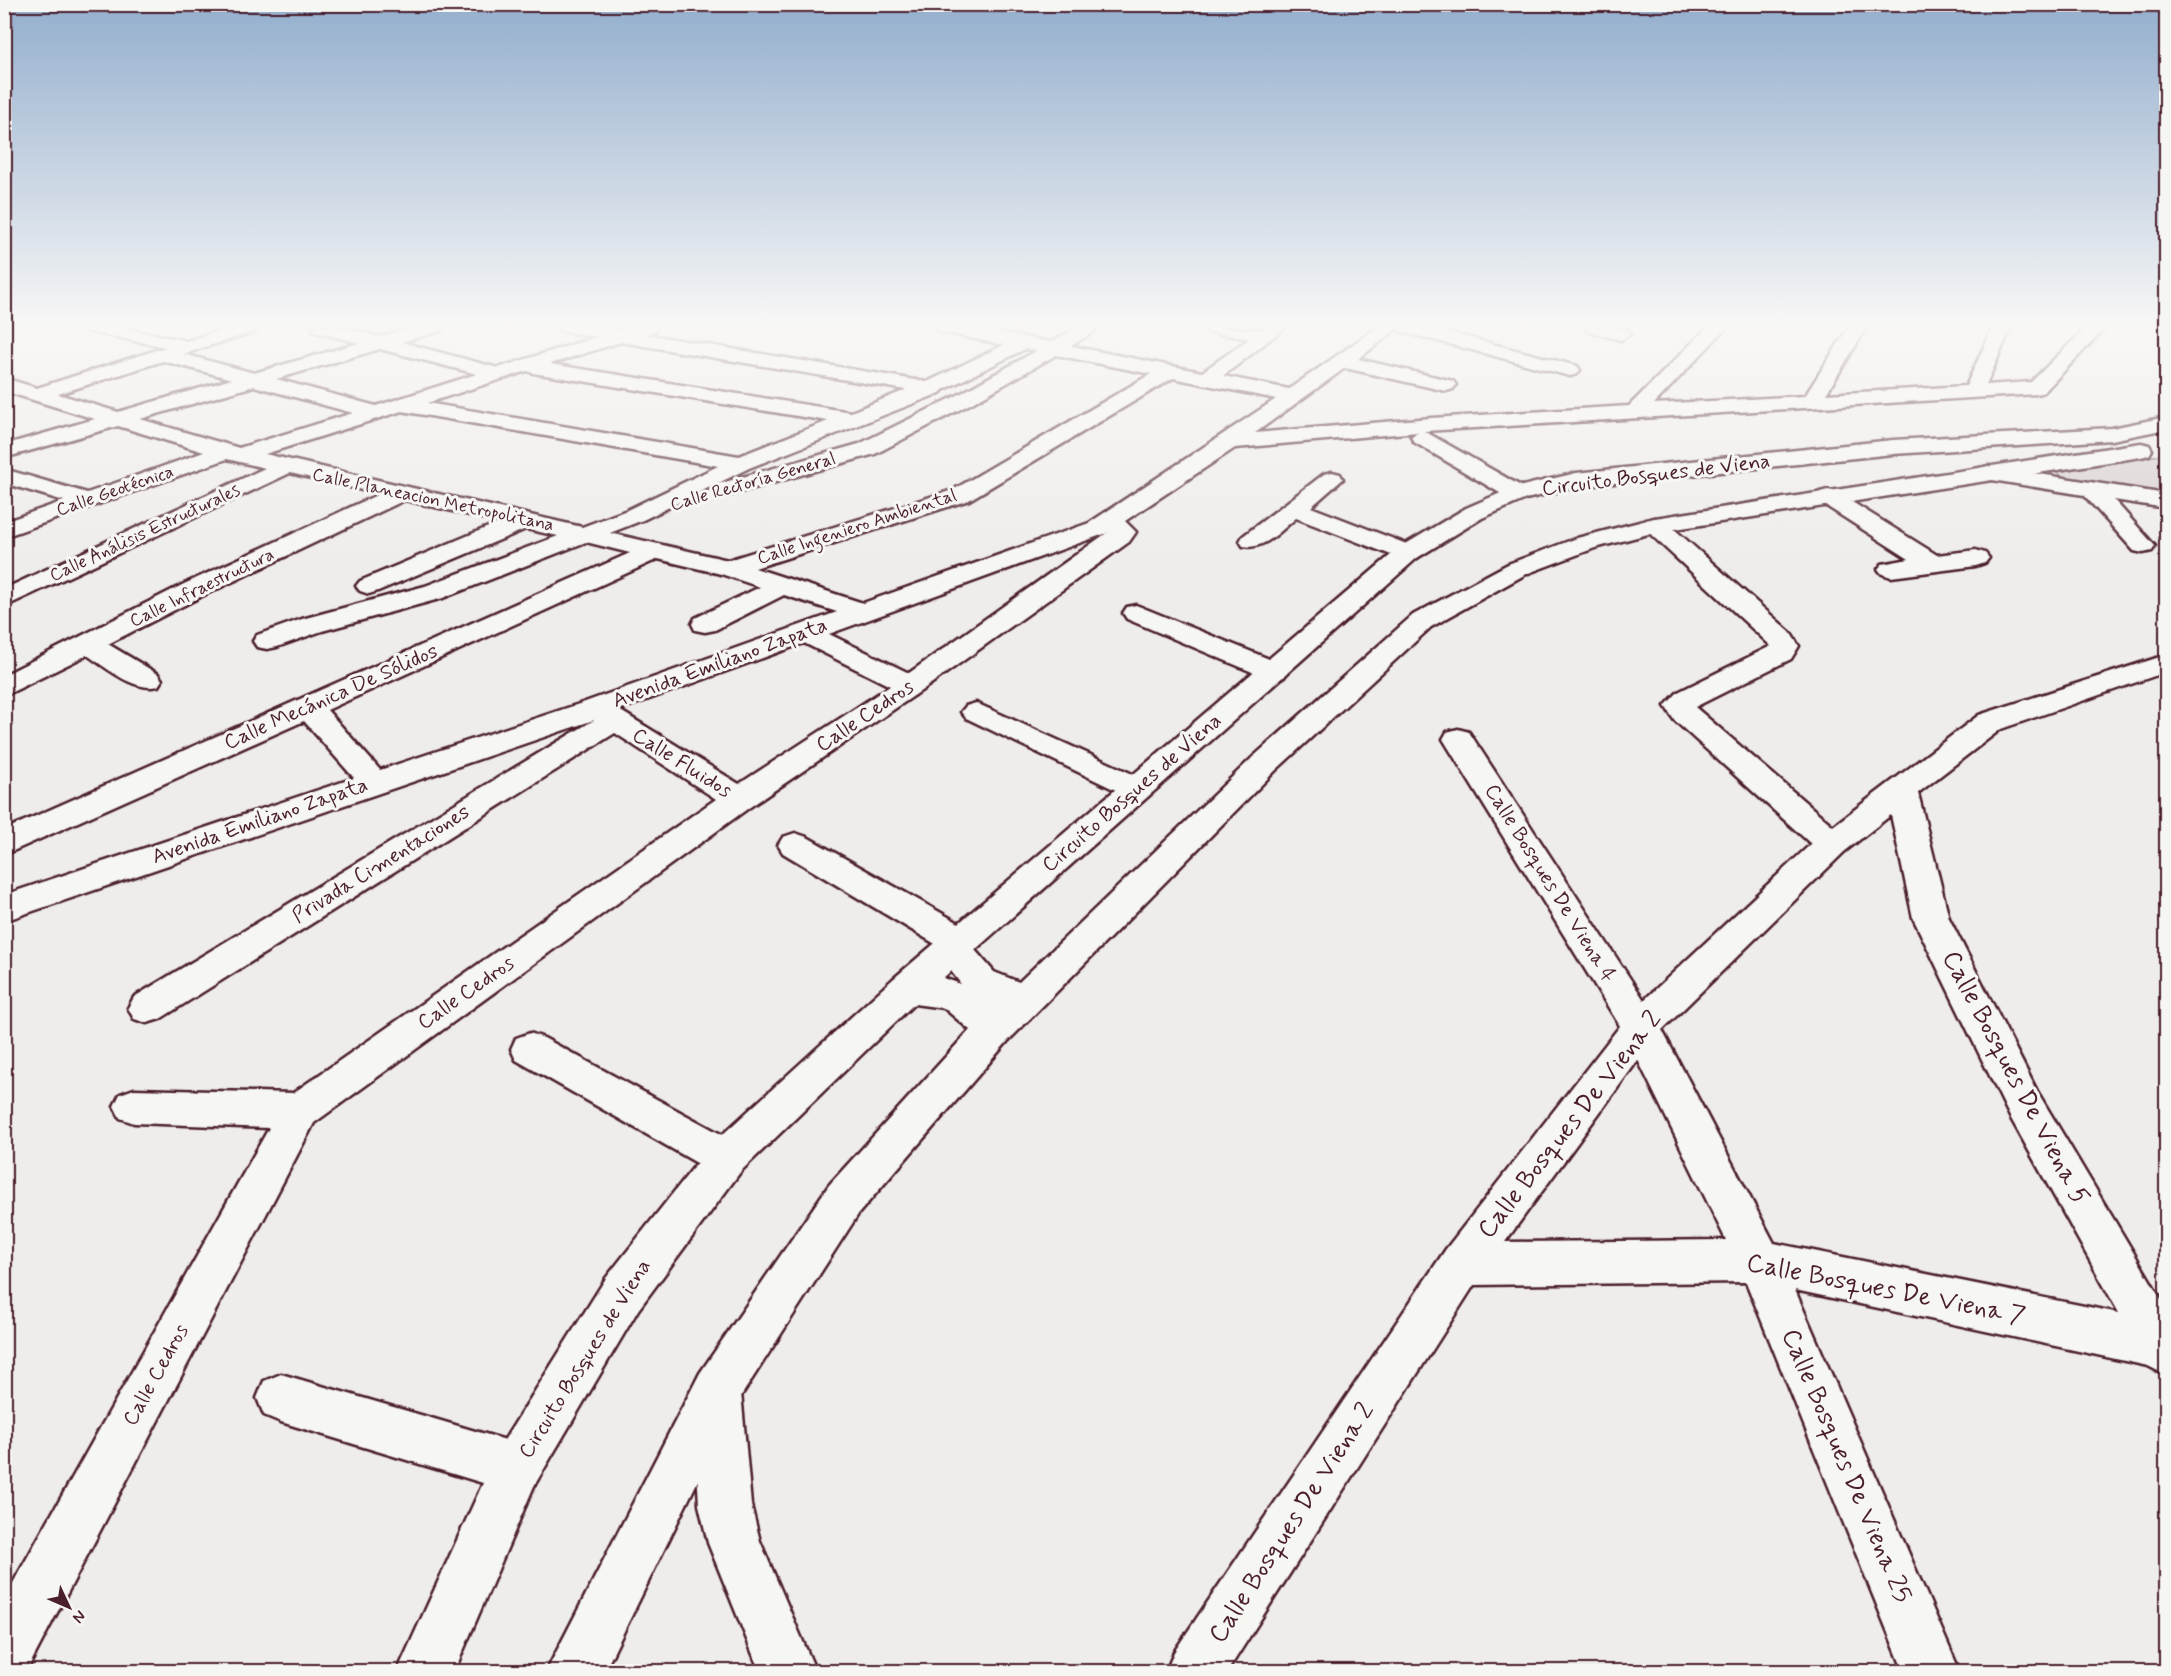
<svg xmlns="http://www.w3.org/2000/svg" width="2171" height="1676" viewBox="0 0 2171 1676" font-family="Mynerve,sans-serif">
<style>
.green{fill:#d7cfce;stroke:#90777c;stroke-width:1.5}
.lines{fill:none;stroke-linecap:round;stroke-linejoin:round}
.minor-casing{stroke:#4a1f2b;stroke-width:5}
.major-casing{stroke:#4a1f2b;stroke-width:5}
.minor{fill:#f6f6f2;fill-rule:evenodd}
.major{fill:#f6f6f2;fill-rule:evenodd}
.labels{text-anchor:middle;dominant-baseline:central;stroke-width:6;stroke-linejoin:round;paint-order:stroke}
.far-street-label{font-size:18px;fill:#4a1f2b;stroke:#f6f6f2}
.street-label{font-size:21px;fill:#4a1f2b;stroke:#f6f6f2}
.near-street-label{font-size:26px;fill:#4a1f2b;stroke:#f6f6f2}
</style>
<rect width="100%" height="100%" fill="#efedea"/>
<filter id="ink" filterUnits="userSpaceOnUse"><feTurbulence type="fractalNoise" baseFrequency=".0167" numOctaves="2"/><feDisplacementMap in="SourceGraphic" scale="12" xChannelSelector="R" yChannelSelector="G"/><feConvolveMatrix kernelMatrix="1 2 1 2 8 2 1 2 1" color-interpolation-filters="sRGB"/></filter>
<g filter="url(#ink)">
<path class="green" d="M 2166,454 L 2166,465 L 2161,479 L 2166,484 L 2166,494 L 2062,478 L 2058,472 Z"/>
<g class="lines">
<g class="minor-casing">
<path id="minor" d="M 83,327 L 119,327 L 187,341 L 231,327 L 259,327 L 257,331 L 183,354 L 254,373 L 359,343 L 314,331 L 312,327 L 342,327 L 380,337 L 414,327 L 443,327 L 441,331 L 401,342 L 498,368 L 596,337 L 561,331 L 559,327 L 600,327 L 619,330 L 629,327 L 657,327 L 655,331 L 644,334 L 927,382 L 1004,345 L 937,331 L 935,327 L 971,327 L 1051,342 L 1079,327 L 1101,327 L 1071,346 L 1202,372 L 1249,339 L 1206,331 L 1204,327 L 1261,330 L 1265,327 L 1286,327 L 1223,376 L 1289,389 L 1378,327 L 1428,327 L 1577,366 L 1580,370 L 1577,374 L 1570,376 L 1400,331 L 1398,328 L 1358,359 L 1453,381 L 1456,385 L 1453,389 L 1446,391 L 1345,368 L 1255,433 L 1431,418 L 1629,406 L 1708,327 L 1727,327 L 1654,404 L 1805,396 L 1849,327 L 1867,327 L 1826,394 L 1966,386 L 1993,327 L 2011,327 L 1986,385 L 2031,382 L 2087,327 L 2106,327 L 2044,392 L 2037,394 L 1424,431 L 1526,489 L 1530,494 L 1526,499 L 1510,499 L 1414,442 L 1411,437 L 1418,432 L 1235,448 L 1125,521 L 1136,532 L 1129,542 L 921,691 L 750,807 L 314,1123 L 26,1672 L 4,1672 L 4,1599 L 269,1128 L 134,1123 L 120,1118 L 114,1106 L 120,1094 L 134,1089 L 293,1093 L 716,799 L 615,733 L 160,1019 L 147,1023 L 134,1019 L 128,1008 L 134,997 L 594,720 L 4,921 L 4,895 L 354,778 L 304,721 L 4,855 L 4,830 L 630,553 L 586,542 L 443,598 L 322,631 L 277,647 L 267,649 L 257,647 L 253,641 L 257,635 L 302,619 L 425,586 L 558,536 L 526,529 L 378,591 L 369,594 L 360,591 L 356,586 L 360,581 L 500,522 L 405,500 L 202,596 L 108,644 L 158,674 L 162,680 L 158,686 C 134,692 107,668 87,655 L 4,696 L 4,675 L 184,584 L 379,494 L 290,473 L 4,607 L 4,589 L 265,468 L 227,459 L 4,537 L 4,522 L 64,501 L 4,483 L 4,469 L 87,493 L 204,452 L 118,426 L 4,458 L 4,445 L 95,419 L 4,391 L 4,378 L 37,388 L 166,347 L 85,331 ZM 621,342 L 906,390 L 851,412 L 550,364 ZM 380,349 L 477,374 L 376,406 L 276,379 ZM 1025,349 L 1036,351 L 958,395 L 859,444 L 718,484 L 714,489 L 718,494 L 726,496 L 875,454 L 972,403 L 1056,355 L 1151,374 L 953,490 L 728,560 L 610,533 L 643,520 L 749,468 L 940,393 L 943,390 ZM 163,361 L 232,379 L 118,412 L 58,394 ZM 527,371 L 533,373 L 828,421 L 739,456 L 427,403 ZM 1173,378 L 1276,399 L 1089,523 L 863,603 L 755,568 L 969,500 ZM 254,386 L 353,413 L 239,448 L 140,419 ZM 402,411 L 407,412 L 718,466 L 627,510 L 582,527 L 265,454 ZM 1108,532 L 909,673 L 829,634 L 1107,533 ZM 658,559 L 721,574 L 760,587 L 695,618 L 692,624 L 695,630 L 705,632 L 715,630 L 784,595 L 837,612 L 585,702 L 380,770 L 327,710 ZM 804,643 L 890,686 L 739,784 L 619,710 Z
M 1585,327 L 1615,327 L 1628,330 L 1630,334 L 1621,340 L 1587,331 Z
M 1988,466 L 2166,494 L 2166,508 L 2114,500 L 2155,546 L 2152,551 L 2143,553 L 2134,551 L 2084,495 L 1980,478 L 1977,473 L 1980,468 Z
M 1332,472 L 1340,474 L 1343,479 L 1311,507 L 1417,548 L 1420,553 L 1417,558 L 1408,560 L 1399,558 L 1296,518 C 1281,530 1264,551 1243,546 L 1240,541 L 1243,536 L 1324,474 Z
M 1828,490 L 1836,492 L 1937,555 L 1976,550 L 1985,553 L 1989,558 L 1985,563 L 1976,566 L 1891,577 L 1882,574 L 1878,569 L 1882,564 L 1909,559 L 1820,502 L 1816,497 L 1820,492 Z
M 1655,518 L 1664,520 L 1790,632 L 1799,646 L 1791,659 L 1695,707 L 1833,826 L 1979,715 L 2166,655 L 2166,672 L 2001,729 L 1918,793 L 1949,918 L 2037,1091 L 2166,1307 L 2166,1375 L 2148,1366 L 1795,1290 L 1960,1672 L 1904,1672 L 1746,1282 L 1474,1285 L 1227,1672 L 1166,1672 L 1174,1652 L 1446,1249 L 1620,1026 L 1443,739 L 1447,732 L 1458,729 L 1469,732 L 1644,1000 L 1811,844 L 1674,720 L 1665,706 L 1678,692 L 1771,646 L 1646,530 L 1643,525 L 1646,520 ZM 1891,815 L 1913,918 L 2009,1115 L 2119,1313 L 1774,1243 L 1662,1030 L 1844,852 ZM 1638,1060 L 1726,1240 L 1505,1242 Z
M 1136,605 L 1284,665 L 1288,671 L 1284,677 L 1274,679 L 1264,677 L 1127,619 L 1123,613 L 1127,607 Z
M 976,703 L 1148,781 L 1153,788 L 1148,795 L 1137,799 L 1126,795 L 966,718 L 961,712 L 966,706 Z
M 795,833 L 807,837 L 973,931 L 978,941 L 973,951 L 960,955 L 947,951 L 783,853 L 778,845 L 783,837 Z
M 530,1033 L 544,1038 L 741,1145 L 747,1158 L 741,1171 L 726,1177 L 711,1171 L 516,1060 L 511,1049 L 516,1038 Z
M 717,1368 L 734,1375 L 741,1392 L 751,1505 L 760,1541 L 816,1672 L 760,1672 L 708,1543 L 699,1505 L 693,1392 L 700,1375 Z
M 281,1374 L 516,1443 L 534,1450 L 541,1468 L 534,1486 L 516,1493 L 281,1422 L 264,1415 L 257,1398 L 264,1381 Z"/>
</g>
<g class="major-casing">
<path id="major" d="M 2166,417 L 2166,429 L 2112,440 L 1893,454 L 1576,487 L 1526,499 L 1482,518 L 1417,558 L 975,950 L 994,972 L 1019,982 L 1253,757 L 1413,615 L 1508,564 L 1577,538 L 1655,518 L 2141,443 L 2149,445 L 2152,450 L 2149,455 L 2141,457 L 1656,532 L 1595,548 L 1526,574 L 1431,627 L 1275,771 L 1007,1042 L 859,1213 L 734,1407 L 604,1672 L 546,1672 L 700,1373 L 829,1185 L 970,1030 L 944,1008 L 914,1004 L 741,1171 L 638,1310 L 534,1486 L 454,1672 L 397,1672 L 498,1450 L 606,1278 L 711,1145 L 893,979 L 1399,548 L 1466,508 L 1510,489 L 1576,473 L 1893,440 L 2112,428 ZM 951,971 L 961,984 L 943,978 Z"/>
</g>
<use href="#minor" class="minor"/>
<use href="#major" class="major"/>
</g>
</g>
<linearGradient id="sky" x2="0" y2="1"><stop stop-color="#93aecd"/><stop offset="0.58" stop-color="#f8f7f6"/><stop offset="1" stop-color="#f8f7f6" stop-opacity="0"/></linearGradient>
<rect width="2171" height="561" fill="url(#sky)"/>
<g class="labels">
<g class="far-street-label">
<text transform="translate(753 482) rotate(-16)">Calle Rectoría General</text>
<text transform="translate(115 491) rotate(-19)">Calle Geotécnica</text>
<text transform="translate(433 500) rotate(12)">Calle Planeacion Metropolitana</text>
<text transform="translate(857 527) rotate(-18)">Calle Ingeniero Ambiental</text>
<text transform="translate(145 533) rotate(-25)">Calle Análisis Estructurales</text>
<text transform="translate(202 588) rotate(-26)">Calle Infraestructura</text>
</g>
<g class="street-label">
<text transform="translate(1656 475) rotate(-7)">Circuito Bosques de Viena</text>
<text transform="translate(720 663) rotate(-20)">Avenida Emiliano Zapata</text>
<text transform="translate(331 697) rotate(-24)">Calle Mecánica De Sólidos</text>
<text transform="translate(865 716) rotate(-34)">Calle Cedros</text>
<text transform="translate(682 763) rotate(32)">Calle Fluidos</text>
<text transform="translate(1132 793) rotate(-41)">Circuito Bosques de Viena</text>
<text transform="translate(260 821) rotate(-19)">Avenida Emiliano Zapata</text>
<text transform="translate(381 864) rotate(-32)">Privada Cimentaciones</text>
<text transform="translate(1550 883) rotate(58)">Calle Bosques De Viena 4</text>
<text transform="translate(466 993) rotate(-35)">Calle Cedros</text>
<text transform="translate(585 1359) rotate(-58)">Circuito Bosques de Viena</text>
<text transform="translate(156 1375) rotate(-61)">Calle Cedros</text>
</g>
<g class="near-street-label">
<text transform="translate(2015 1078) rotate(62)">Calle Bosques De Viena 5</text>
<text transform="translate(1570 1125) rotate(-52)">Calle Bosques De Viena 2</text>
<text transform="translate(1886 1290) rotate(11)">Calle Bosques De Viena 7</text>
<text transform="translate(1846 1466) rotate(67)">Calle Bosques De Viena 25</text>
<text transform="translate(1292 1523) rotate(-57)">Calle Bosques De Viena 2</text>
</g>
</g>
<rect width="2171" height="1676" fill="none" stroke="#f6f6f2" stroke-width="24"/>
<rect x="12" y="12" width="2147" height="1652" fill="none" stroke="#4a1f2b" stroke-width="2" filter="url(#ink)"/>
<g transform="translate(69 1607) rotate(134)" stroke="#f6f6f2" stroke-width="4.5" paint-order="stroke">
<path d="M0-4.5L10 22L0 15L-10 22Z" fill="#4a1f2b"/>
<text y="-9" font-size="16" font-weight="bold" text-anchor="middle" fill="#4a1f2b">N</text>
</g>
</svg>
